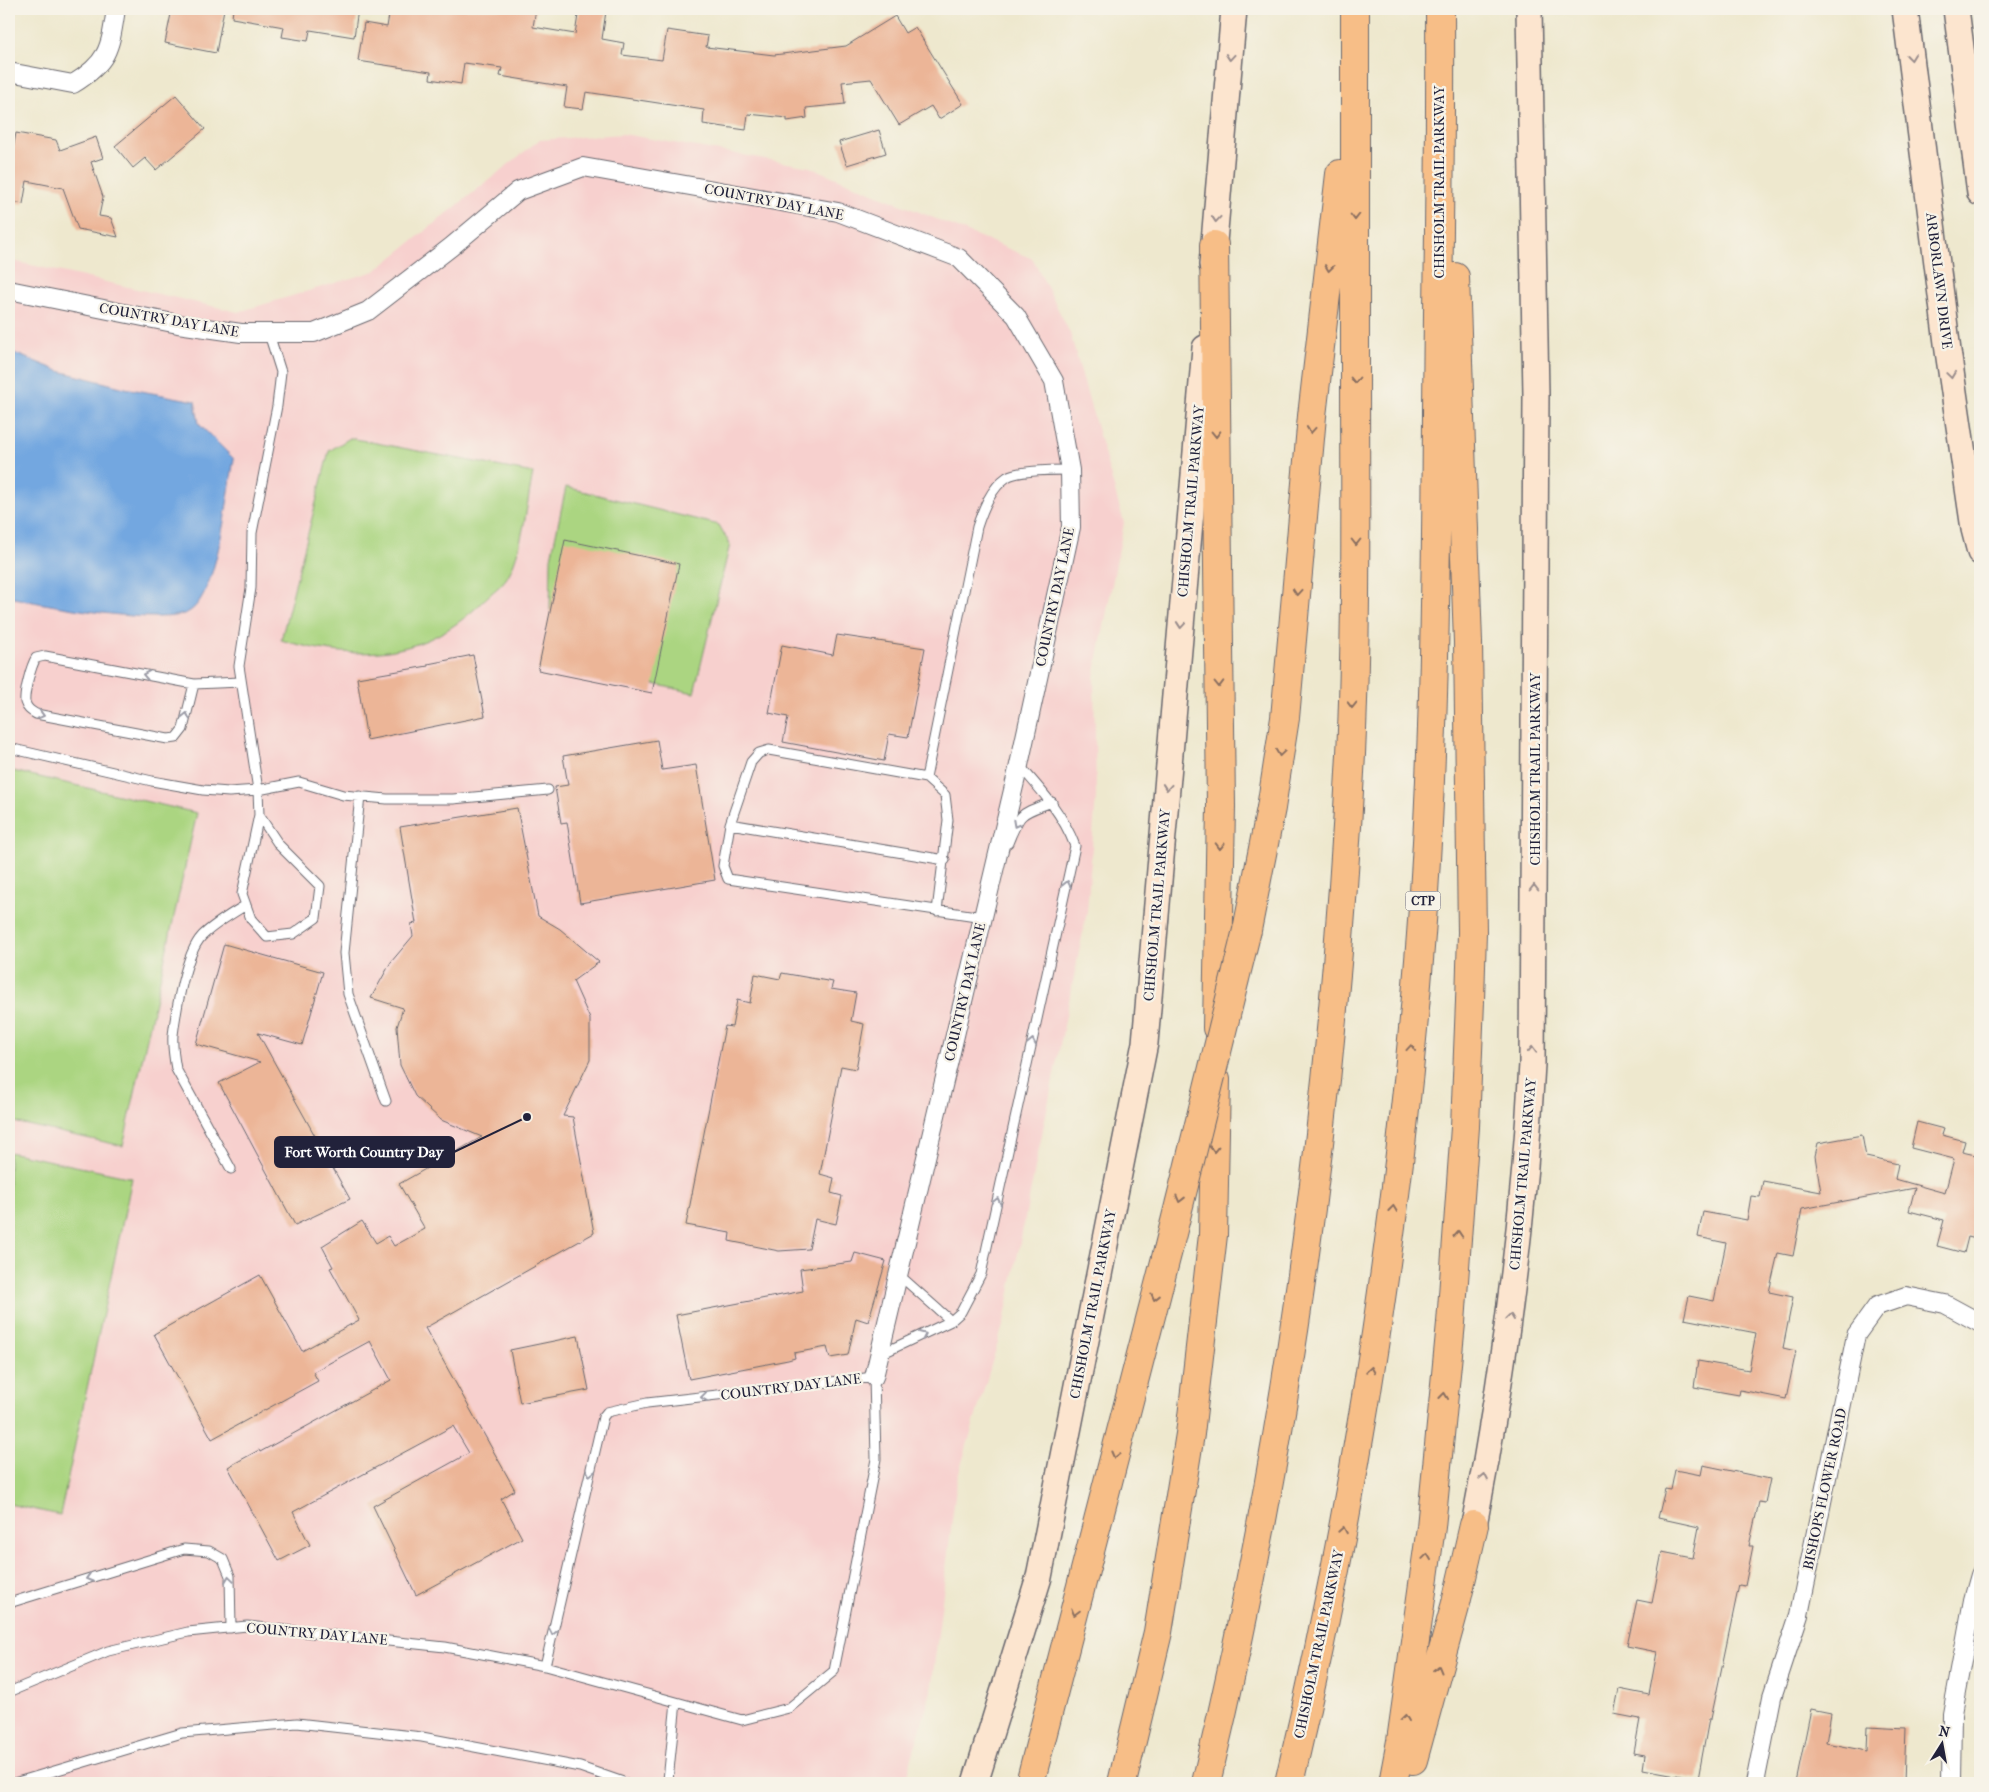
<svg xmlns="http://www.w3.org/2000/svg" width="1989" height="1792" viewBox="0 0 1989 1792" font-family="'IM FELL French Canon',serif">
<style>
.built{fill:#f7d0ce}
.green{fill:#abd581;stroke:#667c5e}
.water{fill:#73a7e0;stroke:#4a648e}
.building{fill:#ecb597}
.lines{fill:none;stroke-linecap:round;stroke-linejoin:round}
.service-casing{stroke:#69676e;stroke-width:11}
.minor-casing{stroke:#69676e;stroke-width:20}
.secondary-casing{stroke:#69676e;stroke-width:28}
.motorway-casing{stroke:#69676e;stroke-width:30}
.service{stroke:#fff;stroke-width:9}
.minor{stroke:#fff;stroke-width:18}
.secondary{stroke:#fce5cf;stroke-width:25}
.motorway{stroke:#f7be87;stroke-width:28}
.motorway-bridge-casing{stroke:#69676e;stroke-width:30;stroke-linecap:butt}
.motorway-bridge{stroke:#f7be87;stroke-width:28}
.oneway{stroke:#9a8d8c}
.oneway2{stroke:#8c7061}
.oneway3{stroke:#9c9ca7}
.labels{text-anchor:middle;dominant-baseline:central;stroke-width:4.5;stroke-linejoin:round;paint-order:stroke}
.shield{fill:#f7f3e8;stroke:#62616f;stroke-width:1}
.shield-label{font-size:12px;font-weight:bold;fill:#22223b}
.street-label{font-size:14px;fill:#22223b;stroke:#f7f3e8}
.leader{fill:none;stroke:#22223b;stroke-width:2}
.callout-dot{fill:#22223b;stroke:#f7f3e8;stroke-width:2}
.callout{fill:#22223b;stroke:#22223b;stroke-width:2}
.callout-label{font-size:15px;text-anchor:middle;font-weight:bold;fill:#fff}
</style>
<rect width="100%" height="100%" fill="#f7f3e8"/>
<filter id="ink" filterUnits="userSpaceOnUse"><feTurbulence type="fractalNoise" baseFrequency=".02" numOctaves="2"/><feDisplacementMap in="SourceGraphic" scale="10" xChannelSelector="R" yChannelSelector="G"/><feConvolveMatrix kernelMatrix="1 2 1 2 8 2 1 2 1" color-interpolation-filters="sRGB"/></filter>
<filter id="wash" filterUnits="userSpaceOnUse"><feTurbulence type="fractalNoise" baseFrequency=".0096" numOctaves="4" result="noise"/><feDisplacementMap in="SourceGraphic" scale="20" xChannelSelector="R" yChannelSelector="G"/><feGaussianBlur stdDeviation="1.12" result="paint"/><feColorMatrix in="noise" values="0 0 0 0 0 0 0 0 0 0 0 0 0 0 0 0 0 1.4 0 .05"/><feComposite in="paint" operator="in"/></filter>
<g filter="url(#wash)">
<rect width="100%" height="100%" fill="#eee8ce"/>
<path class="built" d="M 623,134 L 810,167 L 1033,259 L 1070,333 L 1124,523 L 1094,677 L 1096,796 L 1087,912 L 1004,1322 L 957,1479 L 931,1691 L 905,1783 L 9,1783 L 9,260 L 238,312 L 375,271 L 539,140 Z"/>
<path class="green" d="M 350,438 L 533,473 C 527,501 522,556 506,579 C 500,587 491,593 484,600 C 426,660 357,662 281,640 L 329,451 Z
M 566,487 L 719,525 L 730,544 L 694,693 L 622,677 L 564,642 L 550,610 L 551,558 Z
M 13,771 L 197,813 L 123,1146 L 9,1121 L 9,791 Z
M 9,1152 L 132,1178 L 60,1515 L 9,1504 Z
M 276,1779 L 350,1783 L 255,1783 Z"/>
<path class="water" d="M 9,351 L 59,371 L 125,388 L 195,401 L 199,424 L 234,459 C 228,492 218,593 190,611 C 166,628 41,604 9,597 Z"/>
<g id="blocks">
<path class="building" d="M 172,9 L 224,9 L 216,53 L 165,43 Z
M 233,9 L 358,9 L 354,37 L 310,30 L 308,41 L 282,37 L 284,27 L 232,18 Z
M 390,9 L 536,9 L 533,27 L 575,34 L 579,9 L 606,11 L 602,39 L 624,43 L 622,55 L 662,60 L 667,30 L 708,36 L 706,47 L 774,55 L 846,46 L 895,16 L 905,33 L 915,27 L 963,104 L 939,119 L 931,106 L 899,125 L 871,79 L 842,82 L 845,104 L 806,108 L 807,118 L 787,121 L 787,118 L 748,114 L 746,130 L 703,124 L 704,110 L 586,92 L 583,109 L 564,107 L 567,87 L 500,76 L 502,68 L 464,63 L 461,84 L 430,79 L 431,72 L 358,61 L 364,23 L 387,27 Z
M 176,95 L 205,129 L 156,170 L 145,158 L 133,168 L 115,146 Z
M 879,130 L 886,153 L 847,165 L 839,142 Z
M 16,133 L 56,140 L 60,150 L 96,137 L 103,158 L 91,162 L 103,197 L 99,216 L 111,218 L 118,237 L 78,229 L 63,188 L 27,181 L 23,204 L 9,201 L 9,171 Z
M 565,540 L 679,564 L 652,693 L 538,670 Z
M 837,635 L 925,648 L 908,737 L 889,734 L 884,761 L 783,742 L 788,717 L 769,713 L 782,645 L 833,655 Z
M 473,655 L 485,716 L 367,740 L 357,678 L 428,666 L 428,664 Z
M 657,740 L 662,770 L 696,765 L 715,880 L 580,903 L 567,822 L 561,823 L 555,787 L 568,785 L 563,756 Z
M 517,808 L 538,916 L 560,929 L 599,962 L 573,981 L 590,1019 L 590,1060 L 563,1116 L 573,1117 L 594,1233 L 425,1328 L 515,1490 L 501,1499 L 522,1538 L 416,1595 L 373,1506 L 469,1453 L 453,1426 L 293,1512 L 310,1545 L 279,1561 L 228,1467 L 259,1450 L 260,1452 L 391,1380 L 370,1341 L 313,1372 L 318,1381 L 212,1439 L 154,1334 L 260,1275 L 302,1351 L 359,1320 L 330,1268 L 333,1267 L 322,1246 L 362,1221 L 376,1243 L 388,1236 L 394,1246 L 425,1229 L 399,1184 L 482,1137 L 441,1120 L 415,1096 L 400,1065 L 397,1027 L 403,1008 L 371,998 L 391,962 L 413,936 L 411,924 L 416,923 L 400,827 Z
M 224,944 L 323,972 L 302,1045 L 258,1033 L 350,1199 L 295,1225 L 219,1083 L 260,1062 L 196,1044 Z
M 782,973 L 833,982 L 831,989 L 856,993 L 851,1021 L 864,1024 L 856,1069 L 841,1066 L 820,1174 L 834,1178 L 831,1193 L 842,1196 L 836,1224 L 815,1219 L 809,1249 L 779,1251 L 729,1241 L 730,1233 L 686,1225 L 725,1026 L 732,1027 L 737,1000 L 750,1003 L 755,974 L 780,979 Z
M 1917,1122 L 1944,1129 L 1942,1135 L 1965,1141 L 1962,1152 L 1980,1156 L 1980,1240 L 1968,1237 L 1964,1253 L 1937,1246 L 1944,1220 L 1909,1211 L 1915,1188 L 1802,1209 L 1793,1256 L 1778,1253 L 1769,1292 L 1793,1297 L 1783,1348 L 1796,1351 L 1786,1399 L 1740,1390 L 1739,1395 L 1694,1387 L 1698,1361 L 1749,1370 L 1756,1333 L 1684,1319 L 1689,1296 L 1714,1301 L 1726,1243 L 1698,1237 L 1703,1212 L 1747,1220 L 1751,1196 L 1760,1197 L 1763,1181 L 1821,1192 L 1815,1156 L 1818,1143 L 1862,1135 L 1866,1157 L 1898,1164 L 1895,1179 L 1945,1193 L 1954,1159 L 1911,1148 Z
M 855,1253 L 886,1261 L 868,1322 L 856,1318 L 848,1355 L 830,1358 L 827,1347 L 794,1353 L 795,1358 L 788,1360 L 689,1379 L 676,1315 L 803,1291 L 800,1269 L 852,1262 Z
M 578,1336 L 589,1390 L 520,1403 L 510,1350 Z
M 1703,1465 L 1770,1479 L 1765,1503 L 1759,1502 L 1749,1546 L 1753,1546 L 1745,1586 L 1739,1585 L 1711,1719 L 1709,1719 L 1698,1779 L 1643,1769 L 1645,1755 L 1634,1753 L 1640,1719 L 1614,1714 L 1619,1689 L 1649,1695 L 1657,1652 L 1627,1646 L 1637,1600 L 1652,1603 L 1662,1552 L 1693,1558 L 1699,1527 L 1658,1518 L 1665,1489 L 1671,1490 L 1675,1470 L 1701,1475 Z
M 1811,1709 L 1831,1713 L 1826,1743 L 1867,1751 L 1868,1726 L 1906,1728 L 1904,1783 L 1796,1783 Z"/>
</g>
</g>
<g filter="url(#ink)">
<use href="#blocks" fill-opacity="0" stroke="#69676e" stroke-width="1"/>
<g class="lines">
<g class="service-casing">
<path id="service" d="M 194,684 L 183,729 L 176,738 L 168,739 L 36,714 C 31,711 27,709 25,702 C 24,692 31,666 36,658 L 45,656 L 194,684 L 241,682
M 9,748 L 152,781 L 203,790 L 229,792 L 258,790 L 299,782 L 343,795 L 387,799 L 453,799 L 548,790
M 926,778 L 977,527 C 983,509 991,488 1007,477 C 1018,470 1056,470 1070,470
M 360,796 L 344,953 L 348,994 L 386,1101
M 259,815 L 279,845 L 320,886 L 316,918 L 293,934 L 267,937 L 251,919 L 242,894 L 259,815 L 258,790 L 239,666 L 251,588 L 252,533 L 277,406 L 281,372 L 269,334
M 730,824 L 945,860
M 1008,843 C 1021,811 1020,814 1052,802
M 937,911 L 948,820 L 945,795 L 926,778 L 769,750 L 759,753 L 751,762 L 730,824 L 723,866 L 728,879 L 983,917
M 231,1169 L 176,1069 C 174,1058 172,1047 173,1035 C 176,1011 185,954 202,936 C 214,924 231,914 246,905
M 898,1274 L 951,1321
M 879,1355 L 951,1321 L 961,1312 L 981,1274 L 1075,846 C 1063,814 1042,791 1019,765
M 9,1603 L 184,1549 L 209,1551 L 223,1559 L 230,1576 L 231,1628
M 9,1692 L 108,1651 L 188,1632 L 247,1626 L 445,1647 L 545,1666 L 742,1720 L 789,1708 L 834,1671 L 876,1459 L 874,1377 L 647,1403 L 607,1412 L 603,1417 L 545,1666
M 14,1783 L 182,1733 L 297,1723 L 422,1737 L 580,1767 L 626,1783
M 662,1783 L 668,1780 L 676,1702"/>
</g>
<g class="minor-casing">
<path id="minor" d="M 9,72 L 73,84 C 109,62 110,48 116,9
M 9,290 L 178,324 L 241,333 L 314,333 L 368,311 L 451,247 L 518,191 L 583,167 L 838,212 L 959,258 L 1016,316 L 1054,381 L 1070,470 L 1071,527 L 1019,765 L 874,1377
M 1755,1783 L 1772,1697 L 1799,1615 L 1856,1335 L 1877,1306 L 1906,1296 L 1945,1304 L 1980,1323
M 1951,1783 L 1952,1714 L 1973,1600 L 1980,1575"/>
</g>
<g class="secondary-casing">
<path id="secondary" d="M 1905,9 L 1948,351 L 1974,529 L 1980,552
M 1956,9 L 1980,193
M 1212,265 L 1234,9
M 1474,1525 C 1504,1373 1524,1220 1532,1064 L 1536,395 L 1529,9
M 975,1783 L 1039,1577 L 1145,1043 L 1205,348"/>
</g>
<g class="motorway-casing">
<path id="motorway" d="M 1214,245 L 1221,806 L 1217,1028
M 1247,930 L 1271,808 L 1285,718 L 1312,416 L 1340,174
M 1413,1760 L 1456,1603 L 1474,1525
M 1030,1783 L 1168,1250
M 1122,1783 L 1158,1632 L 1190,1434 L 1213,1235 L 1216,1079
M 1206,1783 C 1287,1445 1334,1101 1351,754 C 1357,622 1355,490 1355,359 C 1355,242 1355,125 1355,9
M 1289,1783 C 1353,1512 1397,1237 1419,960 C 1434,778 1436,595 1437,413 C 1438,278 1441,143 1440,9
M 1393,1783 L 1401,1741 L 1431,1527 L 1451,1323 L 1465,1127 L 1470,1001 L 1472,932 L 1468,642 L 1455,277"/>
</g>
<use href="#service" class="service"/>
<use href="#minor" class="minor"/>
<use href="#secondary" class="secondary"/>
<use href="#motorway" class="motorway"/>
<g class="motorway-bridge-casing">
<path id="motorway-bridge" d="M 1168,1250 L 1247,930"/>
</g>
<use href="#motorway-bridge" class="motorway-bridge"/>
</g>
<defs><path id="oneway-chevron" d="M-2-3.5L2.5 0L-2 3.5" fill="none" stroke-width="1.6" stroke-linecap="round" stroke-linejoin="round" transform="scale(1.25)"/></defs>
<g class="oneway">
<use href="#oneway-chevron" transform="translate(1230 57) rotate(95)"/>
<use href="#oneway-chevron" transform="translate(1911 57) rotate(83)"/>
<use href="#oneway-chevron" transform="translate(1216 219) rotate(95)"/>
<use href="#oneway-chevron" transform="translate(1951 375) rotate(82)"/>
<use href="#oneway-chevron" transform="translate(1181 625) rotate(95)"/>
<use href="#oneway-chevron" transform="translate(1167 787) rotate(95)"/>
<use href="#oneway-chevron" transform="translate(1534 888) rotate(-90)"/>
<use href="#oneway-chevron" transform="translate(1532 1050) rotate(-89)"/>
<use href="#oneway-chevron" transform="translate(1510 1317) rotate(-83)"/>
<use href="#oneway-chevron" transform="translate(1484 1477) rotate(-79)"/>
</g>
<g class="oneway2">
<use href="#oneway-chevron" transform="translate(1355 217) rotate(90)"/>
<use href="#oneway-chevron" transform="translate(1329 268) rotate(97)"/>
<use href="#oneway-chevron" transform="translate(1355 380) rotate(90)"/>
<use href="#oneway-chevron" transform="translate(1311 430) rotate(95)"/>
<use href="#oneway-chevron" transform="translate(1216 434) rotate(89)"/>
<use href="#oneway-chevron" transform="translate(1356 542) rotate(90)"/>
<use href="#oneway-chevron" transform="translate(1297 592) rotate(95)"/>
<use href="#oneway-chevron" transform="translate(1219 684) rotate(89)"/>
<use href="#oneway-chevron" transform="translate(1352 705) rotate(91)"/>
<use href="#oneway-chevron" transform="translate(1280 753) rotate(98)"/>
<use href="#oneway-chevron" transform="translate(1220 846) rotate(91)"/>
<use href="#oneway-chevron" transform="translate(1411 1048) rotate(-85)"/>
<use href="#oneway-chevron" transform="translate(1214 1149) rotate(91)"/>
<use href="#oneway-chevron" transform="translate(1180 1199) rotate(104)"/>
<use href="#oneway-chevron" transform="translate(1393 1209) rotate(-83)"/>
<use href="#oneway-chevron" transform="translate(1458 1234) rotate(-86)"/>
<use href="#oneway-chevron" transform="translate(1155 1297) rotate(104)"/>
<use href="#oneway-chevron" transform="translate(1371 1370) rotate(-81)"/>
<use href="#oneway-chevron" transform="translate(1444 1396) rotate(-84)"/>
<use href="#oneway-chevron" transform="translate(1115 1455) rotate(104)"/>
<use href="#oneway-chevron" transform="translate(1343 1530) rotate(-80)"/>
<use href="#oneway-chevron" transform="translate(1427 1557) rotate(-82)"/>
<use href="#oneway-chevron" transform="translate(1075 1612) rotate(105)"/>
<use href="#oneway-chevron" transform="translate(1438 1669) rotate(-75)"/>
<use href="#oneway-chevron" transform="translate(1405 1718) rotate(-82)"/>
</g>
<g class="oneway3">
<use href="#oneway-chevron" transform="translate(146 675) rotate(-169)"/>
<use href="#oneway-chevron" transform="translate(41 715) rotate(15)"/>
<use href="#oneway-chevron" transform="translate(186 716) rotate(-77)"/>
<use href="#oneway-chevron" transform="translate(1016 824) rotate(118)"/>
<use href="#oneway-chevron" transform="translate(1067 884) rotate(-78)"/>
<use href="#oneway-chevron" transform="translate(1032 1042) rotate(-78)"/>
<use href="#oneway-chevron" transform="translate(997 1201) rotate(-78)"/>
<use href="#oneway-chevron" transform="translate(923 1335) rotate(-25)"/>
<use href="#oneway-chevron" transform="translate(704 1397) rotate(173)"/>
<use href="#oneway-chevron" transform="translate(590 1473) rotate(103)"/>
<use href="#oneway-chevron" transform="translate(89 1578) rotate(163)"/>
<use href="#oneway-chevron" transform="translate(229 1579) rotate(-98)"/>
<use href="#oneway-chevron" transform="translate(553 1632) rotate(103)"/>
</g>
</g>
<g class="labels">
<rect class="shield" x="1405.5" y="891.5" width="35" height="19" rx="4"/>
<g class="shield-label">
<text x="1423" y="901">CTP</text>
</g>
<g class="street-label">
<text transform="translate(1439 182) rotate(-90)">CHISHOLM TRAIL PARKWAY</text>
<text transform="translate(774 202) rotate(11)">COUNTRY DAY LANE</text>
<text transform="translate(1939 281) rotate(83)">ARBORLAWN DRIVE</text>
<text transform="translate(169 320) rotate(10)">COUNTRY DAY LANE</text>
<text transform="translate(1191 501) rotate(-85)">CHISHOLM TRAIL PARKWAY</text>
<text transform="translate(1055 597) rotate(-78)">COUNTRY DAY LANE</text>
<text transform="translate(1535 769) rotate(-90)">CHISHOLM TRAIL PARKWAY</text>
<text transform="translate(1157 905) rotate(-85)">CHISHOLM TRAIL PARKWAY</text>
<text transform="translate(965 992) rotate(-77)">COUNTRY DAY LANE</text>
<text transform="translate(1523 1174) rotate(-85)">CHISHOLM TRAIL PARKWAY</text>
<text transform="translate(1093 1304) rotate(-79)">CHISHOLM TRAIL PARKWAY</text>
<text transform="translate(791 1387) rotate(-7)">COUNTRY DAY LANE</text>
<text transform="translate(1825 1489) rotate(-78)">BISHOPS FLOWER ROAD</text>
<text transform="translate(317 1634) rotate(5)">COUNTRY DAY LANE</text>
<text transform="translate(1319 1644) rotate(-78)">CHISHOLM TRAIL PARKWAY</text>
</g>
</g>
<path class="leader" d="M527 1117L454 1152"/>
<circle class="callout-dot" cx="527" cy="1117" r="5"/>
<rect class="callout" x="275" y="1137" width="179" height="30" rx="5"/>
<g class="callout-label">
<text x="364" y="1157">Fort Worth Country Day</text>
</g>
<rect width="1989" height="1792" fill="none" stroke="#f7f3e8" stroke-width="30"/>
<g transform="translate(1942 1744) rotate(11)" stroke="#f7f3e8" stroke-width="4" paint-order="stroke">
<path d="M0-4L9 19L0 12L-9 19Z" fill="#22223b"/>
<text y="-8" font-size="14" font-weight="bold" text-anchor="middle" fill="#22223b">N</text>
</g>
</svg>
